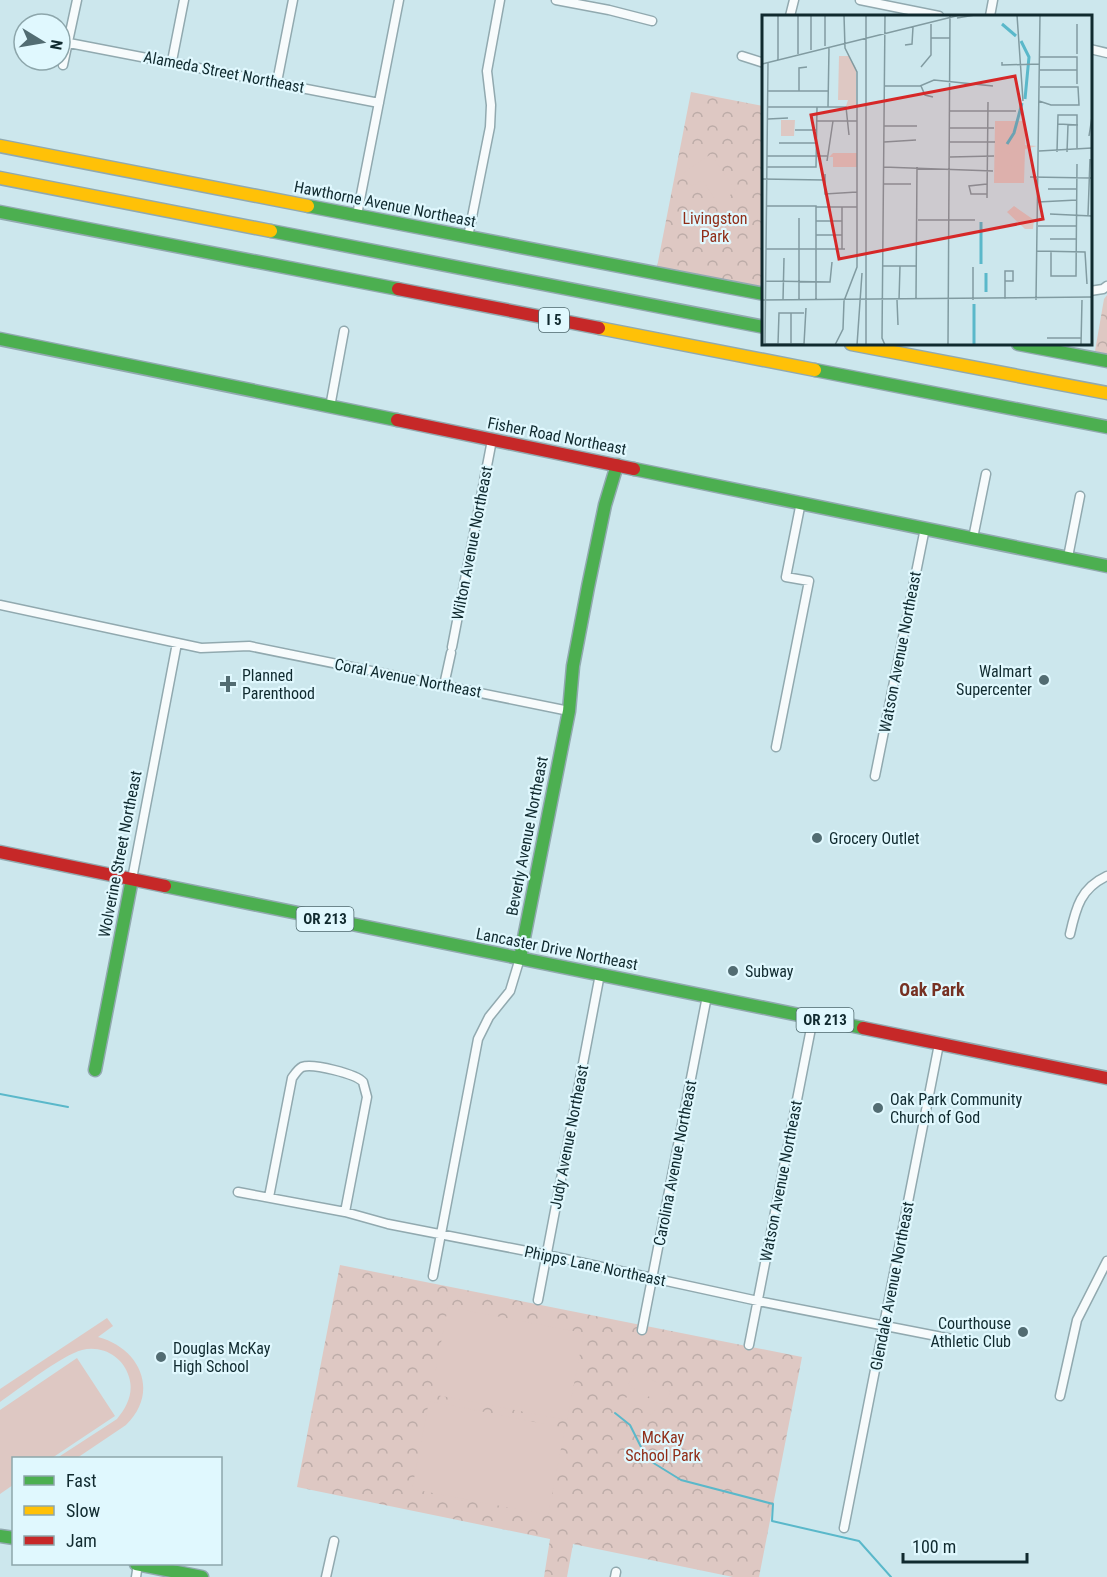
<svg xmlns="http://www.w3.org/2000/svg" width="1107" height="1577" viewBox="0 0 1107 1577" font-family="'Roboto Condensed',sans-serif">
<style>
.park{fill:url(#park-crowns)}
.garden{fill:#dec8c3}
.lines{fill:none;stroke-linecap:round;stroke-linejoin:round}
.stream{stroke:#5ab8ca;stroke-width:2}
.street-casing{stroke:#91a9af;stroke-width:11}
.fast-casing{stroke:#91a9af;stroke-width:15}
.slow-casing{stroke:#91a9af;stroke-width:15}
.jam-casing{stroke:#91a9af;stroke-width:15}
.street{stroke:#f7fbfc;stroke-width:8}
.fast{stroke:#4caf50;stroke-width:12}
.slow{stroke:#ffc107;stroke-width:12}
.jam{stroke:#c62828;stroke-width:12}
.poi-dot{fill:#526c72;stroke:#e0f8fe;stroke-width:2}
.labels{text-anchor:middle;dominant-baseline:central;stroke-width:4.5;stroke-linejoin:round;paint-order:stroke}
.shield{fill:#e0f8fe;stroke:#4e686d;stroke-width:1.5}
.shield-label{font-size:15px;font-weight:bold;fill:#102a2f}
.street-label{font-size:16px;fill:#102a2f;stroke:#e0f8fe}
.park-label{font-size:16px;fill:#902e19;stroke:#e0f8fe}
.poi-label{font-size:16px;fill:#102a2f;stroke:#e0f8fe;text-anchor:start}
.neighbourhood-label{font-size:18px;font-weight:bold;fill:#763123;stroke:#e0f8fe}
.inset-river{fill:none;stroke:#5ab8ca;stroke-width:3}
.inset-road{fill:none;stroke:#819ba1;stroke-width:1.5}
.view{fill:#d62828;fill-opacity:0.15;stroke:#d62828;stroke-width:3}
.inset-edge{fill:none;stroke:#102a2f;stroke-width:3}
</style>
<defs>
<pattern id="park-crowns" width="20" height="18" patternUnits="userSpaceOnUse" patternTransform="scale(1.5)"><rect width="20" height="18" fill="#dec8c3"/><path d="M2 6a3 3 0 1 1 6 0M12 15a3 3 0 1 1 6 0" fill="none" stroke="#bdaca8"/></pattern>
</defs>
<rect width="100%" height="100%" fill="#cce7ed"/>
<path class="park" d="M 691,92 L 763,106 L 764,266 L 760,287 L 657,267 Z
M 1107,295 L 1107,354 L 1095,351 L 1104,299 Z
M 340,1265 L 802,1357 L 759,1577 L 733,1577 L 573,1544 L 567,1577 L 544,1577 L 550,1539 L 297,1487 Z"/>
<path class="garden" d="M 711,154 L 736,191 L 718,203 L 702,180 L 692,186 L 683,173 Z
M 448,1307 L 584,1333 L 567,1420 L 431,1394 Z
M 107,1318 L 113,1326 L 98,1337 C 140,1348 160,1392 126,1425 L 77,1458 L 57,1458 L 117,1419 C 127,1407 134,1393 129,1377 C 123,1357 103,1345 82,1350 C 62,1355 19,1389 0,1402 L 0,1389 Z
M 77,1358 L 115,1416 L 52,1458 L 14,1458 L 13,1485 L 0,1494 L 0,1410 Z
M 637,1370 L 671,1392 L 663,1405 L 628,1384 Z
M 632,1388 L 658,1404 L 651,1415 L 625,1400 Z
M 429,1401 L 565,1428 L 548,1515 L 412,1489 Z"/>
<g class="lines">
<path class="stream" d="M 0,1094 L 68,1107
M 615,1413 L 630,1425 L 647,1459 L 681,1480 L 773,1504 L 772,1521 L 859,1541 L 891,1577"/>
<g class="street-casing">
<path id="street" d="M 556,0 L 609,10 L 652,21
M 860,0 L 939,16
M 790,16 L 794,0
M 990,16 L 993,0
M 69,43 L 379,103
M 1090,49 L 1107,53
M 742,56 L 764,63
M 172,61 L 184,0
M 63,65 L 77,0
M 277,82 L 293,0
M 357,215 L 399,0
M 468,237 L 490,127 L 491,105 L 487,71 L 500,0
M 1090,291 L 1103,289 L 1107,286
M 330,407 L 344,331
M 973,538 L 986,474
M 1068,557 L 1080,496
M 0,605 L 201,648 L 249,646 L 569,711
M 452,647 L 492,440
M 444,685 L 451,653
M 776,747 L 809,581 L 786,577 L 801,502
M 875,776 L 925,528
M 132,879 L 177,643
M 1070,934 C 1076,907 1081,888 1107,876
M 238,1192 L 345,1212 L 388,1224 L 547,1255 L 758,1301 L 952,1339
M 269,1197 L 292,1078 C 295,1074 298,1069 302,1067 C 313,1063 356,1074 363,1082 L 367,1097 L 345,1212
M 433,1276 L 478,1039 L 489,1017 L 510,991 L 520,958
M 538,1300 L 600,974
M 642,1330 L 707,996
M 749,1345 L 813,1018
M 1060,1396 L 1077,1320 L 1107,1261
M 844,1528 L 939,1044
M 136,1577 L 138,1564
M 326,1577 L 334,1541
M 615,1577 L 616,1572"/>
</g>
<g class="fast-casing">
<path id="fast" d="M 308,206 L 764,294
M 0,212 L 398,289
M 271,231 L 764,327
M 0,339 L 397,420
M 1018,344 L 1107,361
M 815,370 L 1107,427
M 634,469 L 1107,566
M 165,886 L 863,1028
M 520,958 L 569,711 L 573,666 L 588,587 L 605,505 L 617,465
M 95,1070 L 132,879
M 0,1536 L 14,1538
M 136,1564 L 202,1577"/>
</g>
<g class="slow-casing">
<path id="slow" d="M 0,146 L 308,206
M 0,178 L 271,231
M 599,328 L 815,370
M 851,344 L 1107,393"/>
</g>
<g class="jam-casing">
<path id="jam" d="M 398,289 L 599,328
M 397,420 L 634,469
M 0,852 L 165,886
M 863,1028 L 1107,1078"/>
</g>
<use href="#street" class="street"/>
<use href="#fast" class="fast"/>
<use href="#slow" class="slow"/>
<use href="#jam" class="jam"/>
</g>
<g class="poi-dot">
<circle cx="1044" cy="680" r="6"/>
<path d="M225 675h6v6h6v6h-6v6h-6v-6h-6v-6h6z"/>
<circle cx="817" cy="838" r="6"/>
<circle cx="733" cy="971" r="6"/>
<circle cx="878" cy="1108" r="6"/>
<circle cx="1023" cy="1332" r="6"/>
<circle cx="161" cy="1357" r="6"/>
</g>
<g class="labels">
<g class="shield">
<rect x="539" y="308" width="30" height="24" rx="4.5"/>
<rect x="296.5" y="907" width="57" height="24" rx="4.5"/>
<rect x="796.5" y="1008" width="57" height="24" rx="4.5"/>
</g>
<g class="shield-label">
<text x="554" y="320">I 5</text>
<text x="325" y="919">OR 213</text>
<text x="825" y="1020">OR 213</text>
</g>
<g class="street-label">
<text transform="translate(224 72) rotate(11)">Alameda Street Northeast</text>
<text transform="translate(385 204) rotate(11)">Hawthorne Avenue Northeast</text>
<text transform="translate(557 436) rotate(11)">Fisher Road Northeast</text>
<text transform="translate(472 543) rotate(-79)">Wilton Avenue Northeast</text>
<text transform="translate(900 652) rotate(-79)">Watson Avenue Northeast</text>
<text transform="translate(408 678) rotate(11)">Coral Avenue Northeast</text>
<text transform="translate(527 836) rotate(-79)">Beverly Avenue Northeast</text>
<text transform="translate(120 854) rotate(-79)">Wolverine Street Northeast</text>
<text transform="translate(557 949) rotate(11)">Lancaster Drive Northeast</text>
<text transform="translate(569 1137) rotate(-79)">Judy Avenue Northeast</text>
<text transform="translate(675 1163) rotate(-79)">Carolina Avenue Northeast</text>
<text transform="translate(781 1181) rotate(-79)">Watson Avenue Northeast</text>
<text transform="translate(595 1266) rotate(12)">Phipps Lane Northeast</text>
<text transform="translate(892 1286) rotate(-79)">Glendale Avenue Northeast</text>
</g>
<g class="park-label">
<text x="715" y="218">Livingston<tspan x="715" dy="18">Park</tspan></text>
<text x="663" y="1437">McKay<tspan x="663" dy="18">School Park</tspan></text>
</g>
<g class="poi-label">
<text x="1032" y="671" text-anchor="end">Walmart<tspan x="1032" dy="18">Supercenter</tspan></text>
<text x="242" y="675">Planned<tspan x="242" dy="18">Parenthood</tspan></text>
<text x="829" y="838">Grocery Outlet</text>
<text x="745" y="971">Subway</text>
<text x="890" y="1099">Oak Park Community<tspan x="890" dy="18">Church of God</tspan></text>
<text x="1011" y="1323" text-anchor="end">Courthouse<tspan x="1011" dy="18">Athletic Club</tspan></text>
<text x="173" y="1348">Douglas McKay<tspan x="173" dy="18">High School</tspan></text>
</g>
<g class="neighbourhood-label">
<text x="932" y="989">Oak Park</text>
</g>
</g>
<g transform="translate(762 15)">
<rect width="330" height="330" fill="#cce7ed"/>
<path d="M 19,105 L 33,105 L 32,121 L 19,121 Z" fill="#dec8c3"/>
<path d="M 77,41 L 87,41 L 94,53 L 94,93 L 84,91 L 86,85 L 76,85 ZM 233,106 L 263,106 L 263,130 L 275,131 L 263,134 L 262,168 L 232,168 ZM 71,138 L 95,138 L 95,152 L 71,152 L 71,142 L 67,142 Z" fill="#dec8c3"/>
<path d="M246 144a8 8 0 1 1 16 0a8 8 0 1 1-16 0ZM233 144a8 8 0 1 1 16 0a8 8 0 1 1-16 0ZM 252,191 L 272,205 L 271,214 L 263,214 L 245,197 Z" fill="#dec8c3"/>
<path class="inset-river" d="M 240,9 L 254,21M 259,26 L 267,42 L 263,84M 245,129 L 252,118 L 260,88M 219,249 L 219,207M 224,277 L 224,258M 212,330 L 212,289"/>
<path class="inset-road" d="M 36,0 L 36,39M 123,0 L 120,323 L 123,330M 255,0 L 261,86M 195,3 L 213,0M 169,23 L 188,23M 143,30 L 150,29 L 151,12M 63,31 L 63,0M 49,35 L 49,0M 315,39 L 315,9M 278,42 L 315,42 L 315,69M 16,45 L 16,0M 240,47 L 240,50 L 278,49M 0,49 L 198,0M 159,52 L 169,40 L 169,9M 330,52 L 330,98M 278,55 L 315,55M 122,71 L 158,71 L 172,65 L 231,71M 159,71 L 163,80 L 171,82M 6,76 L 66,76M 37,76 L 37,53 L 45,52M 277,86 L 289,90 L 317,90 L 316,72 L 278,72M 6,92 L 84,92 L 87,120M 66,92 L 67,33M 188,96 L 254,96M 6,104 L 26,103M 55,106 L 95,106M 296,109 L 316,110M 122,111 L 155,111M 188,113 L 232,113M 33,115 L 55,115M 327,121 L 330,102M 122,127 L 154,125M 188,127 L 233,127M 17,128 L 55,128M 277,136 L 330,133M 295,137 L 296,100 L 315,100 L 315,133M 305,137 L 306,110M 5,141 L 65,141M 188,142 L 232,141M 65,146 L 71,106M 5,152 L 54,152 L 55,92M 121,152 L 231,156M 63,159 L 63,179 L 95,177M 268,162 L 330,163M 0,164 L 62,165M 121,169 L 149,169M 286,174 L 315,174M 225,179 L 209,179 L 207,171 L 225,169M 225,183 L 226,87M 276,187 L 315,185M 5,191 L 54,191 L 54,285M 54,192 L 95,192M 80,192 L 80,234M 288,199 L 330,201M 326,200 L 328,144M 156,205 L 213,205M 54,206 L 80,206M 276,211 L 315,211M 54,220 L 80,220M 288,224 L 314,224M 4,234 L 83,234M 275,236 L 323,237 L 325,269M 289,237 L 289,261 L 314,261 L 315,149M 120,251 L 155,251M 4,266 L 68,267 L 70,247M 154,283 L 155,152M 243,284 L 243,256 L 251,256 L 251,266 L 243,266M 0,285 L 330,282M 21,285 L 22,243M 37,285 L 37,203M 135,285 L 136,310M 137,285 L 138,251M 211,285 L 211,252M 274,285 L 278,0M 285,323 L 319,323M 3,329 L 42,329M 16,329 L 17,298 L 42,298M 29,329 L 29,298M 42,329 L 44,293M 3,330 L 6,48M 73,330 L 81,314 L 82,286 L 95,252 L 95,57 L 83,33 L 82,0M 95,330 L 100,258M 104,330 L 104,0M 186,330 L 188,0M 319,330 L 320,285"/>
<path class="view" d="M 253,61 L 281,204 L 77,244 L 49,100 Z"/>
<rect width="330" height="330" class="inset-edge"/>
</g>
<rect x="12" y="1457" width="210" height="108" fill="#e0f8fe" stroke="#8da6ab" stroke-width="1.5"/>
<rect x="24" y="1476" width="30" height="9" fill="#4caf50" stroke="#8da6ab" stroke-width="1.5"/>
<text x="66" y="1487" font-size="18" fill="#102a2f">Fast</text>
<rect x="24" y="1506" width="30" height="9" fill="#ffc107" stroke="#8da6ab" stroke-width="1.5"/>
<text x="66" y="1517" font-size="18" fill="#102a2f">Slow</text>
<rect x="24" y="1536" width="30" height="9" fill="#c62828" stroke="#8da6ab" stroke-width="1.5"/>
<text x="66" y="1547" font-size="18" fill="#102a2f">Jam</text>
<g transform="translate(42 42) rotate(101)"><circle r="28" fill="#e0f8fe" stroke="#8da6ab" stroke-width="1.5"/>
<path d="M0-4.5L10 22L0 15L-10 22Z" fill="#526c72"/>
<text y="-9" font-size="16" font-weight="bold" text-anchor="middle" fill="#102a2f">N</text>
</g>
<path d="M903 1553v9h124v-9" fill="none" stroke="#102a2f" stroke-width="3"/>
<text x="912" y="1553" font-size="18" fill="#102a2f" stroke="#e0f8fe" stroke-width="4.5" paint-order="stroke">100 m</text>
</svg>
